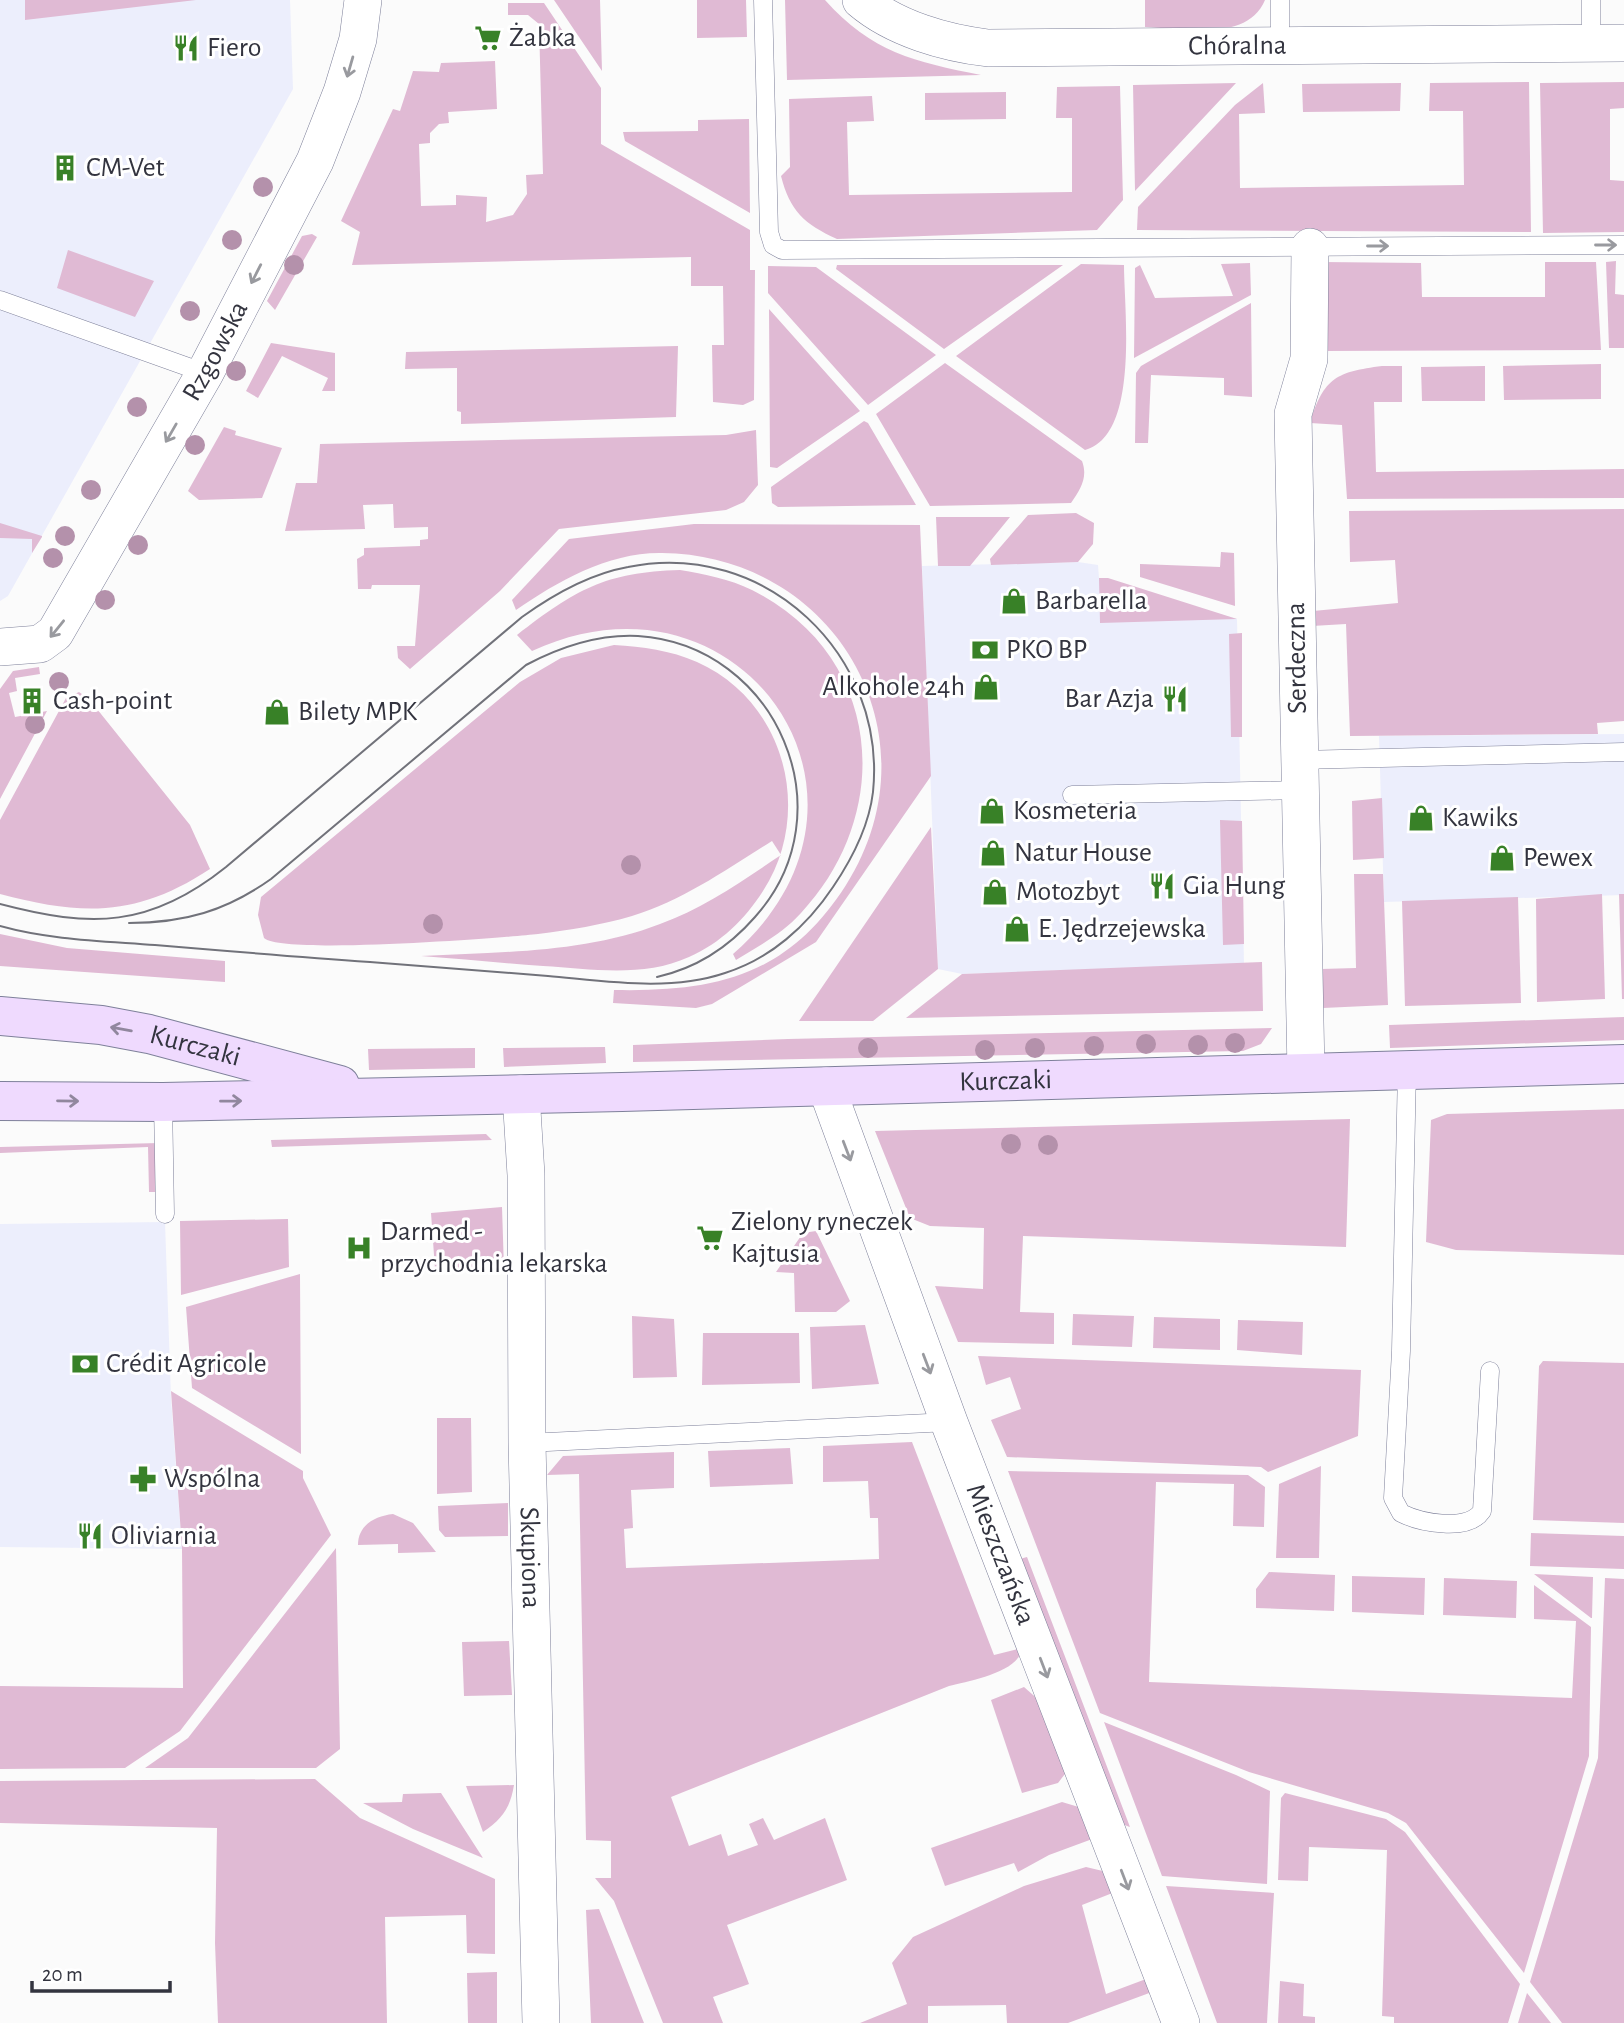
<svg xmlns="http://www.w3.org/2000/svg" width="1624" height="2023" viewBox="0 0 1624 2023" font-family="'Alegreya Sans',sans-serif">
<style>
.built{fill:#eceefc}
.green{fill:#e0bad4}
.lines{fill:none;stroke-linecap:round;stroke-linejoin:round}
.lane-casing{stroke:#7e809a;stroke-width:19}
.street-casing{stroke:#7e809a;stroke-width:38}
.secondary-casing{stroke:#7e809a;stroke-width:40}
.lane{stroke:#fff;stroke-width:18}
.street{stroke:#fff;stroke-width:37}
.secondary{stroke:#efdafe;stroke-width:38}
.tram{stroke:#71727a;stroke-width:2}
.tree{fill:#b491ab}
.oneway{stroke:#999a9f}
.oneway2{stroke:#91879e}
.labels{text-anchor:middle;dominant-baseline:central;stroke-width:6;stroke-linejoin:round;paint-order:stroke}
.poi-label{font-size:28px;fill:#33343f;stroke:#fff;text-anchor:start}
.street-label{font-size:28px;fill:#33343f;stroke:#fff}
</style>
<rect width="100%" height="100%" fill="#fbfbfb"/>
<path class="built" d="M 0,0 L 290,0 L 293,89 L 8,596 L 0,601 Z
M 1078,562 L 1098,565 L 1099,578 L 1237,619 L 1244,964 L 962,974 L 938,969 L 922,566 Z
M 1624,734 L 1624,895 L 1384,902 L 1379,736 Z
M 165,1222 L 171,1398 L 182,1549 L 0,1547 L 0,1224 Z"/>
<path class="green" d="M 25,0 L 196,0 L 25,20 Z
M 554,0 L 600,0 L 602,71 Z
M 697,0 L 746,0 L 747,37 L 697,38 Z
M 785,0 L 825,0 C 871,52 915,62 981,75 L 787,80 Z
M 1145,0 L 1265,0 C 1247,43 1182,28 1145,27 Z
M 508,3 L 544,3 L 601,88 L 601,144 L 750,230 L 750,270 L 755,270 L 754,400 L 743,405 L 713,402 L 712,345 L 724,345 L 723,286 L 691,286 L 691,257 L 352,265 L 360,232 L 341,221 L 393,109 L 400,111 L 413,71 L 439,72 L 441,63 L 495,61 L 497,109 L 448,112 L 449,123 L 439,124 L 430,133 L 430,143 L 419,144 L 421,206 L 456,205 L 456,195 L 487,197 L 486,222 L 513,215 L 527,194 L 526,175 L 543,174 L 539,24 L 528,15 L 508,15 Z
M 1529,82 L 1531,232 L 1137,230 L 1138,207 L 1235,105 L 1263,83 L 1265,113 L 1239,114 L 1240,188 L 1464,185 L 1463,111 L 1429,111 L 1430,83 Z
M 1624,82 L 1624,108 L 1610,109 L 1610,180 L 1624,181 L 1624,232 L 1543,233 L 1540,83 Z
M 1236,83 L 1135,191 L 1133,85 Z
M 1401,83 L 1400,111 L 1303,112 L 1302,84 Z
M 1120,86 L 1123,200 L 1097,230 L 837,239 C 804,224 790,211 781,176 L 790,167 L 789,99 L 872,96 L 874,121 L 847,122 L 849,195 L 1072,192 L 1072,118 L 1056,118 L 1057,87 Z
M 1006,92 L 1006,119 L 925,120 L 925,93 Z
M 749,119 L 750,213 L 625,141 L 623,132 L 698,131 L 698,120 Z
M 312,234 L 317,237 L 275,310 L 267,301 L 302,236 Z
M 68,250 L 154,281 L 135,317 L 57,288 Z
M 1616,261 L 1615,294 L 1624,295 L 1624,348 L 1609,348 L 1606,262 Z
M 1323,262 L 1421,263 L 1422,297 L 1545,297 L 1545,262 L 1596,262 L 1601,350 L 1323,351 Z
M 1250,263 L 1251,295 L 1134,358 L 1135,268 L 1140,265 L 1155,298 L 1233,296 L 1221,264 Z
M 1081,264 L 1124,265 C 1124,310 1140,435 1085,450 L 956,356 Z
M 837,265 L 1063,265 L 944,349 L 836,269 Z
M 768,266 L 816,267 L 936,355 L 868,405 L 768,293 Z
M 1251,303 L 1252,397 L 1224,395 L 1224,378 L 1151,375 L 1148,443 L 1135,443 L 1136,373 L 1141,366 Z
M 769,309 L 860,411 L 777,468 L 770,467 Z
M 271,343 L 335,353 L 335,391 L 322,391 L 328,378 L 282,356 L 258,398 L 246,391 Z
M 678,346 L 676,417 L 461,424 L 461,412 L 457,411 L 457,368 L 405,369 L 406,352 Z
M 945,363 L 1082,461 C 1088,477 1081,489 1071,503 L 930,506 L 876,414 Z
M 1601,364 L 1601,399 L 1504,400 L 1503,366 Z
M 1382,366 L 1402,366 L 1402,402 L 1374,402 L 1376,472 L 1624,469 L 1624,498 L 1347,499 L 1342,425 L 1310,423 C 1324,377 1337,372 1382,366 Z
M 1485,366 L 1485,401 L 1422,401 L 1421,367 Z
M 864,421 L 868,423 L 916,505 L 778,507 L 772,503 L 771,487 Z
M 224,427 L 236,431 L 235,435 L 282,448 L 262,498 L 199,500 L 188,491 Z
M 756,430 L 758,485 L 744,502 L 726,510 L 559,529 L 500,591 L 410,669 L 398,658 L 397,646 L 415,646 L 420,585 L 372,585 L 371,589 L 358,589 L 357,559 L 364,555 L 364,548 L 420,546 L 420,540 L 428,539 L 428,527 L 394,528 L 393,504 L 363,505 L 365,529 L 285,531 L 296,483 L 317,483 L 320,444 L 726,435 Z
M 1624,509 L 1624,721 L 1597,723 L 1598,734 L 1350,736 L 1346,624 L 1312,626 L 1313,611 L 1398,603 L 1395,560 L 1350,562 L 1349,511 Z
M 1076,513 L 1094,523 L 1093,544 L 1078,562 L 991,565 L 990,559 L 1028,515 Z
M 936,517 L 1010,517 L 970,566 L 938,566 Z
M 0,523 L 42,536 L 42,537 L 32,553 L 32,539 L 0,538 Z
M 694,524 L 920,525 L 931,776 L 816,942 L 712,1004 L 696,1008 L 613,1003 L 614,990 C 716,992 788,976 846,885 C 940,736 836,555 662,553 C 609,552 558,581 516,610 L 512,600 L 569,539 Z
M 1221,552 L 1234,553 L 1235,606 L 1140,577 L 1140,564 L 1220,567 Z
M 680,570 C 704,574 730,579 752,590 C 882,655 896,811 801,913 C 783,933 759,946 736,960 L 733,954 C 911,799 741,554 532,651 L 517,635 C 575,590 605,572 680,570 Z
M 1099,578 L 1108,578 L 1237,619 L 1100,623 Z
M 1242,633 L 1242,737 L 1231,737 L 1229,634 Z
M 614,645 C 643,647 670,650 697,662 C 785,701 814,812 763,891 C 745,919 721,943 689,957 C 643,978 591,969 543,966 C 502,963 461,959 421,956 C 500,952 585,953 660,924 C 704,908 742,881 781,855 L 772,841 C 727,869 684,900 632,916 C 602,925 569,930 538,934 C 501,938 283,955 264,938 L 258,915 L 261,897 L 520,682 L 561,658 Z
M 39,667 L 40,674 L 15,678 L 17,691 L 9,693 L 15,717 L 47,711 L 0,799 L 0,689 L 13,671 Z
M 79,692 L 89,699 L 190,825 L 210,869 C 137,917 83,916 0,894 L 0,820 L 66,698 Z
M 1382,798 L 1384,858 L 1353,860 L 1352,801 Z
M 1220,820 L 1242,821 L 1244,944 L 1223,945 Z
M 931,827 L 938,969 L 873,1021 L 799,1021 Z
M 1354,874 L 1383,874 L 1388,1005 L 1323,1008 L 1321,969 L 1356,968 Z
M 1602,894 L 1605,999 L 1537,1002 L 1536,899 Z
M 1619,894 L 1624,894 L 1624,999 L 1622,999 Z
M 1518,897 L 1521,1003 L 1405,1006 L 1402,901 Z
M 0,934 L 67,948 L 225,961 L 225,982 L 0,966 Z
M 1262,962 L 1263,1011 L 906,1018 L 962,974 Z
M 1624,1017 L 1624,1040 L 1390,1048 L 1389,1025 Z
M 1272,1028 L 1261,1044 L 1243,1051 L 633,1062 L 633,1045 L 788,1039 Z
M 605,1047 L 606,1063 L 504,1067 L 503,1048 Z
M 475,1048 L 475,1068 L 369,1070 L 368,1049 Z
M 1624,1109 L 1624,1255 L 1456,1250 L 1426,1242 L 1431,1120 L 1447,1114 Z
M 1350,1119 L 1346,1247 L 1023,1236 L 1020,1312 L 1054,1313 L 1054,1344 L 958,1342 L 935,1286 L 983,1289 L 984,1228 L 930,1226 L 910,1218 L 875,1131 Z
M 486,1134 L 492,1140 L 272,1147 L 271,1140 Z
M 159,1143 L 160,1192 L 149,1192 L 148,1147 L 0,1153 L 0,1147 Z
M 502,1207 L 504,1269 L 435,1269 L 431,1213 Z
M 288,1219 L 289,1267 L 181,1295 L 180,1221 Z
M 816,1231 L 850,1301 L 836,1312 L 795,1312 L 794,1273 L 776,1272 L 803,1233 Z
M 300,1274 L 301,1454 L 192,1388 L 186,1307 Z
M 1073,1314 L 1134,1316 L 1132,1347 L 1072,1345 Z
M 632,1316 L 674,1319 L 677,1377 L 633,1378 Z
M 1154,1317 L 1220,1319 L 1220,1350 L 1153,1348 Z
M 1238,1320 L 1303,1322 L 1302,1355 L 1237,1350 Z
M 865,1325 L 879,1384 L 812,1389 L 810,1327 Z
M 703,1333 L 799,1333 L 800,1383 L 702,1385 Z
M 978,1356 L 1361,1370 L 1358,1436 L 1268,1472 L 1261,1467 L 1007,1457 L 991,1420 L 1021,1409 L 1010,1377 L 986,1385 Z
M 1543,1361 L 1624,1363 L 1624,1523 L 1533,1520 L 1539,1366 Z
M 171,1391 L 303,1471 L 303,1478 L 331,1535 L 180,1731 L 125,1768 L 0,1769 L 0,1686 L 183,1688 L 182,1549 Z
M 437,1418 L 471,1418 L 472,1492 L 437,1494 Z
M 912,1442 L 994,1655 L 1022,1648 C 1020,1672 969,1681 949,1686 L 671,1797 L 689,1846 L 721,1834 L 728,1856 L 758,1845 L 749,1824 L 763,1818 L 774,1840 L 825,1818 L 847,1880 L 727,1925 L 749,1984 L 713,1997 L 723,2023 L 663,2023 L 614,1901 L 595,1878 L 611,1878 L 611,1841 L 586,1840 L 579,1474 L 547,1475 L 563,1456 L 674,1452 L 674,1488 L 631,1490 L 633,1528 L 624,1529 L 626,1568 L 879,1559 L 878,1518 L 870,1518 L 868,1481 L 823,1482 L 823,1446 Z
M 790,1448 L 793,1484 L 710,1487 L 708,1451 Z
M 1321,1466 L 1319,1558 L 1276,1558 L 1279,1484 Z
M 1008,1471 L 1248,1475 L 1265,1487 L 1264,1527 L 1233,1526 L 1234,1484 L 1156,1482 L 1149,1682 L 1572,1698 L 1576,1621 L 1534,1619 L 1534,1585 L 1591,1627 L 1589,1756 L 1524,1973 L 1406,1823 L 1388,1813 L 1249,1772 L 1100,1713 Z
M 508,1503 L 508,1536 L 445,1537 L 439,1530 L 438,1506 Z
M 393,1514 L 413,1523 L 436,1552 L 398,1553 L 398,1544 L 358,1545 C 358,1525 375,1516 393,1514 Z
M 1531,1533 L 1624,1536 L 1624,1569 L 1530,1566 Z
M 336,1548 L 340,1749 L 316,1768 L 145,1768 L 188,1738 Z
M 1027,1557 L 1130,1827 L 1116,1822 L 1016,1560 Z
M 1269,1572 L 1335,1575 L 1334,1611 L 1256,1608 L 1256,1589 Z
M 1534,1574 L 1593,1577 L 1592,1618 L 1591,1618 Z
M 1352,1576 L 1425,1578 L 1424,1615 L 1352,1612 Z
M 1444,1578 L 1517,1581 L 1516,1618 L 1443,1615 Z
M 1605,1578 L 1624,1579 L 1624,2023 L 1562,2023 L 1530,1982 L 1598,1758 Z
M 509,1641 L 512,1695 L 464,1696 L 462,1642 Z
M 1024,1687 L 1041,1702 L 1068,1770 L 1058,1783 L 1022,1793 L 991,1700 Z
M 1104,1722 L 1236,1775 L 1270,1791 L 1267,1884 L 1162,1876 Z
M 315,1779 L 360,1818 L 495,1879 L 495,1954 L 467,1953 L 466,1915 L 385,1917 L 387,2023 L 218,2023 L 215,1943 L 217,1828 L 0,1823 L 0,1781 Z
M 514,1785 C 510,1809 502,1819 483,1832 L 466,1786 Z
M 441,1793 L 483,1858 L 413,1829 L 363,1803 L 402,1802 L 403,1794 Z
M 1285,1793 L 1386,1819 L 1405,1832 L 1520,1984 L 1508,2023 L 1394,2023 L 1394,2017 L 1382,2016 L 1387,1850 L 1309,1847 L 1308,1881 L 1278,1880 L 1281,1798 Z
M 1062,1802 L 1082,1808 L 1095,1838 L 1049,1855 L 1018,1872 L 1014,1863 L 945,1886 L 931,1848 Z
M 1086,1867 L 1107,1872 L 1115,1892 L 1082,1905 L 1106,1994 L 1146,1979 L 1152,1992 L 1068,2023 L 1007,2023 L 1006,2005 L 928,2006 L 928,2023 L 860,2023 L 907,2004 L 892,1963 L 913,1937 L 1024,1886 Z
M 1166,1886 L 1274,1893 L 1267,2023 L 1217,2023 Z
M 599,1909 L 644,2023 L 591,2023 L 586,1910 Z
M 497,1972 L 497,2023 L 468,2023 L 467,1973 Z
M 1280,1981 L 1304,1984 L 1303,2016 L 1315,2017 L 1315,2023 L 1278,2023 Z
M 1527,1993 L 1551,2023 L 1518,2023 Z"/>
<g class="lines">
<g class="lane-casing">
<path id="lane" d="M 763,0 L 769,232 L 773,245 L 782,250 L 1624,245
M 1280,0 L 1280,46
M 1591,0 L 1591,43
M 0,300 L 205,373
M 1299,760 L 1624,752
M 1072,795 L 1300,790
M 1407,1069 L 1401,1351 L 1393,1498 L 1401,1513 C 1421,1523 1468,1532 1482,1511 L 1490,1371
M 163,1102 L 165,1214
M 527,1443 L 949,1422"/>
</g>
<g class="street-casing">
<g id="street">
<path id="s1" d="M 861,0 C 895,29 946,43 988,48 L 1624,43"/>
<path id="s2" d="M 0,647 L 40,644 L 55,633 L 205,373 L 315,161 L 342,92 L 358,39 L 363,0"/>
<path d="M 1306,1072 L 1293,414 L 1309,359 L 1310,247"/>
<path id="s3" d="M 826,1086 L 949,1422 L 1181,2023"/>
<path id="s4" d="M 521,1094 L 526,1175 L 527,1443 L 541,2023"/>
</g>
</g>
<g class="secondary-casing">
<g id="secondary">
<path id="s5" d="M 0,1016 L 101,1025 L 149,1034 L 340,1085"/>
<path id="s6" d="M 0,1101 L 163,1102 L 622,1092 L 1624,1064"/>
</g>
</g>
<use href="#lane" class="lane"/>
<use href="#street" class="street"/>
<use href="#secondary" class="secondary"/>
<path class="tram" d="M 0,904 C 91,928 150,928 226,867 L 522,617 C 554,594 589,574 628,567 C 765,539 887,655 873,792 C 869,826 852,859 833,887 C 807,926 770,959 725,973 C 669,992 605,981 548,976 C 488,971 429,967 370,962 C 298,957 226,951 155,945 C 103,941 50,940 0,926
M 129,923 C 184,923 226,911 271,879 L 526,665 C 560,647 598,634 638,636 C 777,645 849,813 755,917 C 728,948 697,968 657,977"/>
</g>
<g class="tree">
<circle cx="263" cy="187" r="10"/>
<circle cx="232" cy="240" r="10"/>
<circle cx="294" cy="265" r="10"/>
<circle cx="190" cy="311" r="10"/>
<circle cx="236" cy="371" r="10"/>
<circle cx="137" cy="407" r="10"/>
<circle cx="195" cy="445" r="10"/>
<circle cx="91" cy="490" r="10"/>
<circle cx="65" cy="536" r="10"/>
<circle cx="138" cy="545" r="10"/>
<circle cx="53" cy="558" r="10"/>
<circle cx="105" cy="600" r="10"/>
<circle cx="59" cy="682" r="10"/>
<circle cx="35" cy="724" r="10"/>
<circle cx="631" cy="865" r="10"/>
<circle cx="433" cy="924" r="10"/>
<circle cx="1235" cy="1043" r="10"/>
<circle cx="1146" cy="1044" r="10"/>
<circle cx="1198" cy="1045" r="10"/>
<circle cx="1094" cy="1046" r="10"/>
<circle cx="868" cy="1048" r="10"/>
<circle cx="1035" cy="1048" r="10"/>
<circle cx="985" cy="1050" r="10"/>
<circle cx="1011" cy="1144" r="10"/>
<circle cx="1048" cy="1145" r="10"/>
</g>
<defs><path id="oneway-shaft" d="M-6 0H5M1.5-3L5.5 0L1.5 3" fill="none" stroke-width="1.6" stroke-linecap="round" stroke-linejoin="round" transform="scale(1.75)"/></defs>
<g class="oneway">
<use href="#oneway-shaft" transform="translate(350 67) rotate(106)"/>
<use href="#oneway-shaft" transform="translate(1606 245)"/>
<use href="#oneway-shaft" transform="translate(1378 246)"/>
<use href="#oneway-shaft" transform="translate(256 274) rotate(117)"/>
<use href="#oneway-shaft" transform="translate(171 433) rotate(120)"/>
<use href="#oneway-shaft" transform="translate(57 629) rotate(129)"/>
<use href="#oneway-shaft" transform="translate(847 1151) rotate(69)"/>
<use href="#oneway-shaft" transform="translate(927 1364) rotate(69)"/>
<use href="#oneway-shaft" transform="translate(1044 1668) rotate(69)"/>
<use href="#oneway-shaft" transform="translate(1125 1880) rotate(69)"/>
</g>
<g class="oneway2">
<use href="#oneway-shaft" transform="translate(121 1029) rotate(-170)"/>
<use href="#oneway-shaft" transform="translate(68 1101) rotate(1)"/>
<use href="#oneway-shaft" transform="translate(231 1101) rotate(-1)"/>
</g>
<defs>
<g id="supermarket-bare" transform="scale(2.1)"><path d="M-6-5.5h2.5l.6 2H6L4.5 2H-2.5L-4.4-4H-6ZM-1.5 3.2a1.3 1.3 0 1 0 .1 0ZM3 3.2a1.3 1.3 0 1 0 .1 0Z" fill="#388127" stroke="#fff" stroke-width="2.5" paint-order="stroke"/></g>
<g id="restaurant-bare" transform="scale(2.1)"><path d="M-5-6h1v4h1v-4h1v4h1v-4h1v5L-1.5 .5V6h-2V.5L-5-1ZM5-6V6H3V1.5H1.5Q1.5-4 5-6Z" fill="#388127" stroke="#fff" stroke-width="2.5" paint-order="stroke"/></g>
<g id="building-bare" transform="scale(2.1)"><path d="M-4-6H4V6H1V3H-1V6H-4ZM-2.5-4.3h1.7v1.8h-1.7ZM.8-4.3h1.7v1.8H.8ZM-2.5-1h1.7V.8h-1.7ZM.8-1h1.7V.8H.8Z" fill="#388127" stroke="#fff" stroke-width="2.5" paint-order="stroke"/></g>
<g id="shop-bare" transform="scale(2.1)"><path d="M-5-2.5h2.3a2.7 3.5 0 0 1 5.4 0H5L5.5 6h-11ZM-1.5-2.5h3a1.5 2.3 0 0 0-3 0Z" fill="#388127" stroke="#fff" stroke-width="2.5" paint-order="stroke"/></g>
<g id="bank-bare" transform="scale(2.1)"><path d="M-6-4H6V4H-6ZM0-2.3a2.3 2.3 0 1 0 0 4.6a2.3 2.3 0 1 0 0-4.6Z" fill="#388127" stroke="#fff" stroke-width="2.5" paint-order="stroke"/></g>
<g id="hospital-bare" transform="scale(2.1)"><path d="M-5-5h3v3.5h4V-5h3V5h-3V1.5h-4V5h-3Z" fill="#388127" stroke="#fff" stroke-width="2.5" paint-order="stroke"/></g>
<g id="pharmacy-bare" transform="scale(2.1)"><path d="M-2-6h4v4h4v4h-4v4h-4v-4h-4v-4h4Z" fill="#388127" stroke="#fff" stroke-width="2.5" paint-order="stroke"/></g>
</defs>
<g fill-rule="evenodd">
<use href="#supermarket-bare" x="488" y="38"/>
<use href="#restaurant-bare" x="186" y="48"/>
<use href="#building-bare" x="65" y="168"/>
<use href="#shop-bare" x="1014" y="601"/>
<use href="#bank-bare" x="985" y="650"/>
<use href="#shop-bare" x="986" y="687"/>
<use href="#restaurant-bare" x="1175" y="699"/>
<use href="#building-bare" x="32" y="701"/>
<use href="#shop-bare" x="277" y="712"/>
<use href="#shop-bare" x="992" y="811"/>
<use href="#shop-bare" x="1421" y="818"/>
<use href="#shop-bare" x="993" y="853"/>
<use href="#shop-bare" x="1502" y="858"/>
<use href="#restaurant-bare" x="1162" y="886"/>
<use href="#shop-bare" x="995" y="892"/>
<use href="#shop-bare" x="1017" y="929"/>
<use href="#supermarket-bare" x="710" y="1238"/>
<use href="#hospital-bare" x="359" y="1248"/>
<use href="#bank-bare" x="85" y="1364"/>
<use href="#pharmacy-bare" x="143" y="1479"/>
<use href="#restaurant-bare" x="90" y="1536"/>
</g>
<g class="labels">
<g class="poi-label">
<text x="509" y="38">Żabka</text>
<text x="207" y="48">Fiero</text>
<text x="86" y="168">CM-Vet</text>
<text x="1035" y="601">Barbarella</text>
<text x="1006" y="650">PKO BP</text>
<text x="965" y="687" text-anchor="end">Alkohole 24h</text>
<text x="1154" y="699" text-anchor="end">Bar Azja</text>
<text x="53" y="701">Cash-point</text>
<text x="298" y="712">Bilety MPK</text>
<text x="1013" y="811">Kosmeteria</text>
<text x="1442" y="818">Kawiks</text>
<text x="1014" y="853">Natur House</text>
<text x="1523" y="858">Pewex</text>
<text x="1183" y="886">Gia Hung</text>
<text x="1016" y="892">Motozbyt</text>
<text x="1038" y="929">E. Jędrzejewska</text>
<text x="731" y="1222">Zielony ryneczek<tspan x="731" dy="32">Kajtusia</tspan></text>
<text x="380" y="1232">Darmed -<tspan x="380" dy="32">przychodnia lekarska</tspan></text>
<text x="106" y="1364">Crédit Agricole</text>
<text x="164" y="1479">Wspólna</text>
<text x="111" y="1536">Oliviarnia</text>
</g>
<g class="street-label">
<text stroke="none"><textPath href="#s1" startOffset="387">Chóralna</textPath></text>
<text stroke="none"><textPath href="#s2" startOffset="383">Rzgowska</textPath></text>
<text transform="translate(1297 658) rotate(-91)">Serdeczna</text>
<text stroke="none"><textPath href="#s5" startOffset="198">Kurczaki</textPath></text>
<text stroke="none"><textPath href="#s6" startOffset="1006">Kurczaki</textPath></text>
<text stroke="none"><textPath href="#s3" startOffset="500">Mieszczańska</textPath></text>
<text stroke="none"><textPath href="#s4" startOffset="464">Skupiona</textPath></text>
</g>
</g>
<path d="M32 1981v10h138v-10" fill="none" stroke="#33343f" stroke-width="3.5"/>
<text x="42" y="1981" font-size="21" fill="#33343f" stroke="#ffffff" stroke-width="5" paint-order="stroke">20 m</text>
</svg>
